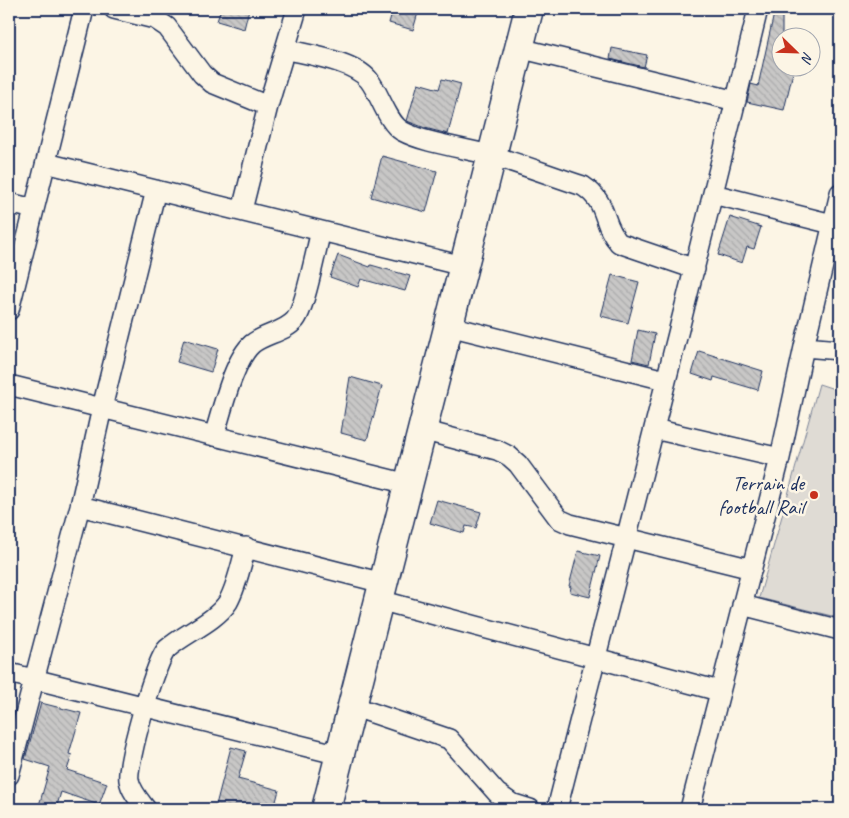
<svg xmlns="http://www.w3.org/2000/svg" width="849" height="818" viewBox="0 0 849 818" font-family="Caveat,sans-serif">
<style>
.pitch{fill:#dfdbd4;stroke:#7d8599}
.building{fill:url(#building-back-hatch);stroke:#1b2f5e}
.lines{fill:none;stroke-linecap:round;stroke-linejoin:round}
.street-casing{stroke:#1b2f5e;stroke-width:22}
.secondary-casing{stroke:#1b2f5e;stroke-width:31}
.street{stroke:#fcf5e5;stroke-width:19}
.secondary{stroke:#fcf5e5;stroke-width:28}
.poi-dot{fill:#c8321e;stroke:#fcf5e5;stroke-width:2}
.labels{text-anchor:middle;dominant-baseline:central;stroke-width:5;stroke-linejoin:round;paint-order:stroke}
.poi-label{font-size:21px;fill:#1b2f5e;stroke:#fcf5e5;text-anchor:end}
</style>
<defs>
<pattern id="building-back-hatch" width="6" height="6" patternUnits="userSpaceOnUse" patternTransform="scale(1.25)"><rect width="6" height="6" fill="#c8c7c6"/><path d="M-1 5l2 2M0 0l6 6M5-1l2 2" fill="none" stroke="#ababac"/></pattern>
</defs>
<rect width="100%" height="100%" fill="#fcf5e5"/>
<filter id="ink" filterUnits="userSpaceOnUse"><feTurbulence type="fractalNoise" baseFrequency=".02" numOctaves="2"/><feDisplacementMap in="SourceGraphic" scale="10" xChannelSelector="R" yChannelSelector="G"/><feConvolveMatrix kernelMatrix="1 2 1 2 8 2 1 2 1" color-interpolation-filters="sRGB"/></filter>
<g filter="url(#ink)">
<path class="pitch" d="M 819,384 L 840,391 L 840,618 L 759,598 Z"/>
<path class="building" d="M 221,9 L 249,9 L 244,29 L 217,21 Z
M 393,9 L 419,9 L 413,30 L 389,23 Z
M 775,9 L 782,10 L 782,68 L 794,68 L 784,110 L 747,102 L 751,84 L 758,86 Z
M 612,48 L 647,55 L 644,67 L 610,59 Z
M 442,79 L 461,84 L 448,134 L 425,128 L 407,121 L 418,83 L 439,89 Z
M 382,156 L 437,171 L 426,212 L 371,197 Z
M 730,217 L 761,227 L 754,249 L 747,247 L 742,263 L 718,255 Z
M 338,255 L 370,267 L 371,265 L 410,276 L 405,291 L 361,279 L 358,287 L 330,277 Z
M 612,275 L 639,282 L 628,323 L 601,316 Z
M 638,330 L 655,334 L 649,364 L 632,360 Z
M 184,339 L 218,349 L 211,372 L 177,362 Z
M 699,351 L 763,371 L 758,390 L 714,377 L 713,381 L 692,374 Z
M 350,377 L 382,386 L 367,440 L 341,433 Z
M 437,500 L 481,512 L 476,528 L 466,526 L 464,533 L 430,523 Z
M 578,551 L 600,556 L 590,597 L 570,592 L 571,587 L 569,586 Z
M 41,703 L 81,713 L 69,754 L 72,755 L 67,770 L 107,783 L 99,805 L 61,792 L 56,809 L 38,809 L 50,767 L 25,759 Z
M 231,747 L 246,751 L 238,779 L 279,790 L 275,805 L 266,802 L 264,809 L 215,809 Z"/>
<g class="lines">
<g class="street-casing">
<path id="street" d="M 114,9 L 155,19 L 167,27 L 202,74 L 212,83 L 268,106
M 519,48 L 736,101
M 285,49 C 309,55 354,61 369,80 C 380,94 387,122 402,131 C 424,143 464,148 490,155 C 521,164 552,176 583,186 C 609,203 601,223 619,243 L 695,269
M 46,163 L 463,266
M 713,194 L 832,224
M 9,203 L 34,209
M 242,210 L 268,106 L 297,9
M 9,310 L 84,9
M 449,326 L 665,380
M 804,347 L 840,350
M 9,385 L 408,484
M 654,429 L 780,458
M 422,430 L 497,450 L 509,456 L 518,464 L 559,519 L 570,524 L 752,569
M 214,436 C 222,411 233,361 252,344 C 264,334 285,332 295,320 C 305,309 316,249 321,231
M 80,506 L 383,583
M 379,600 L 719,691
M 742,605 L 840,630
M 9,673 L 340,755
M 352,706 L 449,739 L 497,793 L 511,803 L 530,809
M 9,775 L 80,506 L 102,408 L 156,190
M 146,809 C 139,800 131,791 129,780 C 126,764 156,659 167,649 C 185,633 215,622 228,602 C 237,586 241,565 246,547
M 557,809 C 625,543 694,276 758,9
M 690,809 L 780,458 L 804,347 L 840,193"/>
</g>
<g class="secondary-casing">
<path id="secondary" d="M 326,809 L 529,9"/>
</g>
<use href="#street" class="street"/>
<use href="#secondary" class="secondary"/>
</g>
</g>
<circle class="poi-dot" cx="814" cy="495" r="5"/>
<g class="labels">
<g class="poi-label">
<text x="804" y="483">Terrain de<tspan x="804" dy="24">football Rail</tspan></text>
</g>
</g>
<rect width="849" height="818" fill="none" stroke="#fcf5e5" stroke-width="30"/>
<rect x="15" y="15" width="819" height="788" fill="none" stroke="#1b2f5e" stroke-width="2" filter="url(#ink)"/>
<g transform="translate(796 52) rotate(113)"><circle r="24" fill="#fcf5e5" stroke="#a2a6af"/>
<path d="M0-4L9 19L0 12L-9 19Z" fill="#c8321e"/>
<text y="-8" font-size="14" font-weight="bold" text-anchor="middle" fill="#1b2f5e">N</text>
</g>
</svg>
